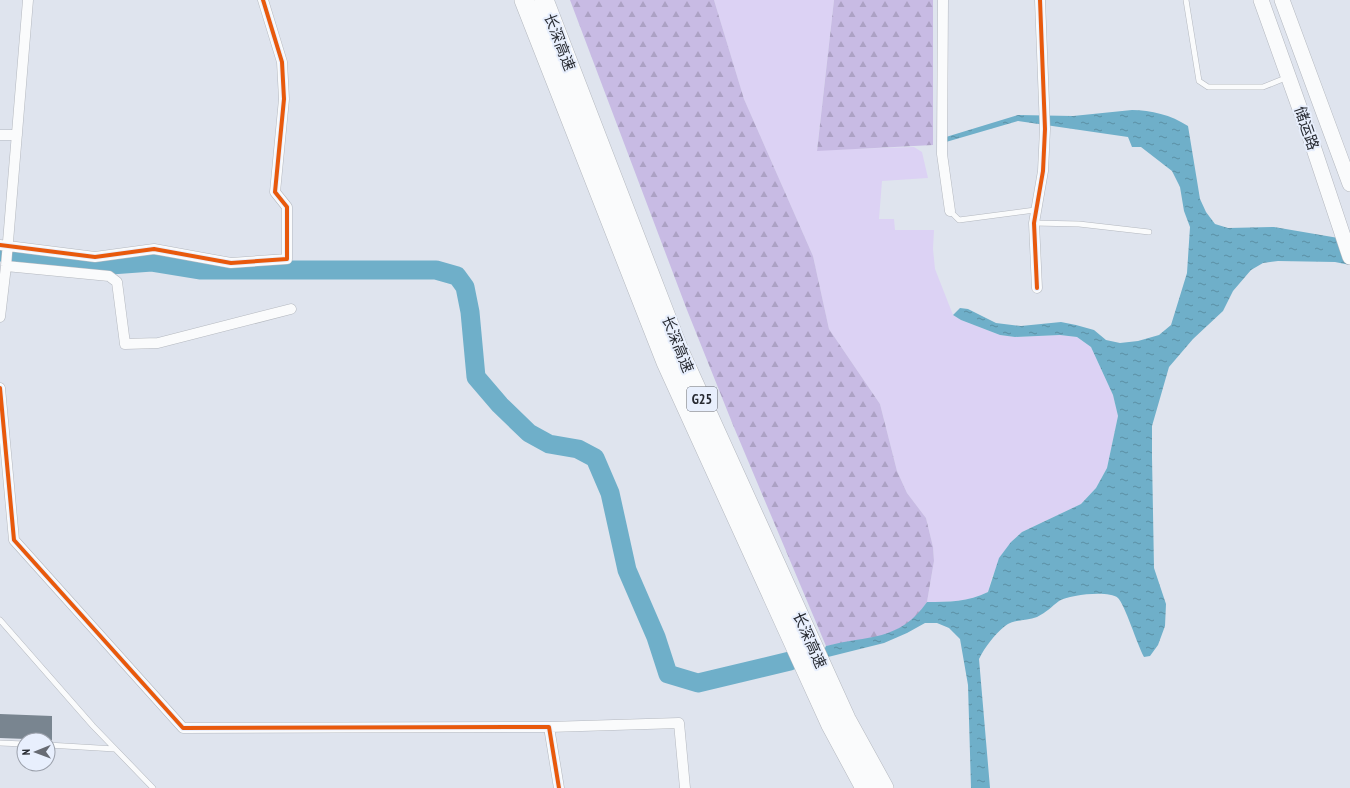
<svg xmlns="http://www.w3.org/2000/svg" width="1350" height="788" viewBox="0 0 1350 788" font-family="'PT Sans Narrow','Noto Sans SC',sans-serif">
<style>
.green{fill:#dcd2f4}
.forest{fill:url(#forest-firs)}
.water{fill:url(#water-ripples)}
.lines{fill:none;stroke-linecap:round;stroke-linejoin:round}
.river{stroke:#6fafc9;stroke-width:19}
.building{fill:#798590}
.service-casing{stroke:#b4b8bf;stroke-width:6}
.minor-casing{stroke:#b4b8bf;stroke-width:11}
.secondary-casing{stroke:#b4b8bf;stroke-width:16}
.motorway-casing{stroke:#b4b8bf;stroke-width:20}
.service{stroke:#fafbfc;stroke-width:5}
.minor{stroke:#fafbfc;stroke-width:10}
.secondary{stroke:#fafbfc;stroke-width:15}
.motorway{stroke:#fafbfc;stroke-width:19}
.cycleway-casing{stroke:#e8effd;stroke-width:6}
.cycleway{stroke:#e8590c;stroke-width:4}
.labels{text-anchor:middle;dominant-baseline:central;stroke-width:4;stroke-linejoin:round;paint-order:stroke}
.shield{fill:#e8effd;stroke:#61656e;stroke-width:1}
.shield-label{font-size:14px;font-weight:bold;fill:#272a31}
.street-label{font-size:15px;fill:#272a31;stroke:#e8effd}
</style>
<defs>
<pattern id="forest-firs" width="22" height="20" patternUnits="userSpaceOnUse"><rect width="22" height="20" fill="#c8bbe4"/><path d="M5 1l3.5 6h-7zM16 11l3.5 6h-7z" fill="#aca1c4"/></pattern>
<pattern id="water-ripples" width="26" height="14" patternUnits="userSpaceOnUse"><rect width="26" height="14" fill="#6fafc9"/><path d="M2 4q2-2 4 0t4 0M15 11q2-2 4 0t4 0" fill="none" stroke="#5b8fa4"/></pattern>
</defs>
<rect width="100%" height="100%" fill="#dfe4ee"/>
<path class="green" d="M 714,0 L 834,0 L 817,150 L 914,147 L 922,152 L 928,178 L 882,181 L 879,219 L 894,219 L 895,230 L 934,230 L 933,249 L 935,269 L 953,315 L 961,320 L 1000,335 L 1015,337 L 1060,335 L 1077,337 L 1091,347 L 1113,395 L 1118,416 L 1107,468 L 1096,488 L 1081,504 L 1022,532 L 1011,542 L 992,577 L 988,592 C 968,602 949,602 927,602 L 934,561 L 933,547 L 926,518 L 907,493 L 897,471 L 880,404 L 829,329 L 813,256 L 744,99 Z"/>
<path class="forest" d="M 570,0 L 714,0 L 744,99 L 813,256 L 829,329 L 880,404 L 897,471 L 907,493 L 926,518 L 933,547 L 934,561 L 927,602 L 918,615 L 904,626 L 884,636 L 826,646 L 733,425 L 687,310 Z
M 834,0 L 933,0 L 933,145 L 817,151 Z"/>
<path class="water" d="M 1132,110 C 1151,110 1171,115 1188,126 L 1200,199 L 1206,212 L 1215,224 L 1228,228 L 1274,227 L 1350,240 L 1350,265 L 1335,262 L 1278,261 L 1263,263 L 1251,270 L 1233,291 L 1223,311 L 1193,339 L 1169,367 L 1152,426 L 1152,457 L 1154,568 L 1166,604 L 1165,626 L 1158,645 L 1150,656 L 1144,657 C 1137,644 1125,605 1118,598 C 1108,590 1069,595 1059,601 C 1051,607 1047,612 1037,617 C 1027,621 1014,619 1005,626 C 994,635 985,647 979,659 L 990,788 L 971,788 L 968,685 L 960,639 L 949,628 L 937,623 L 925,623 L 907,633 L 884,643 L 828,657 L 824,650 L 826,646 C 868,635 899,642 927,602 C 949,602 968,602 988,592 L 999,558 L 1011,542 L 1022,532 L 1081,504 L 1096,488 L 1107,468 L 1118,416 L 1113,395 L 1091,347 L 1077,337 L 1060,335 L 1015,337 L 1000,335 L 961,320 L 953,315 L 960,308 L 968,309 L 996,323 L 1021,326 L 1061,322 L 1076,325 L 1094,330 L 1106,340 L 1120,343 L 1138,341 L 1159,335 L 1171,325 L 1187,273 L 1190,227 L 1184,211 L 1180,187 L 1172,171 L 1141,147 L 1132,147 L 1128,137 L 1018,121 L 946,142 L 946,137 L 1018,115 L 1073,116 Z"/>
<g class="lines">
<path class="river" d="M 0,252 L 97,266 L 152,262 L 201,270 L 436,270 L 457,276 L 465,287 L 470,312 L 476,377 L 500,405 L 529,433 L 549,444 L 578,449 L 595,458 L 610,493 L 627,570 L 656,637 L 668,674 L 698,683 L 790,661"/>
</g>
<path class="building" d="M 0,714 L 52,716 L 52,740 L 0,738 Z"/>
<g class="lines">
<g class="service-casing">
<path id="service" d="M 1186,0 L 1199,81 L 1208,87 L 1263,87 L 1288,77
M 950,211 L 959,220 L 1035,210
M 1034,223 L 1079,224 L 1149,232
M 0,620 L 93,726 L 153,788
M 0,743 L 24,744
M 48,745 L 115,749"/>
</g>
<g class="minor-casing">
<path id="minor" d="M 943,0 L 942,154 L 950,211
M 0,135 L 17,135
M 0,245 L 95,257 L 154,249 L 231,263 L 287,259 L 287,207 L 275,192 L 284,99 L 282,62 L 263,0
M 6,266 L 109,276 L 117,282 L 125,344 L 158,343 L 291,309
M 1037,288 L 1034,223 L 1043,171 L 1045,129 L 1040,0
M 0,317 L 6,266 L 28,0
M 0,388 L 14,540 L 183,728 L 549,727 L 559,788
M 549,727 L 679,723 L 685,788"/>
</g>
<g class="secondary-casing">
<path id="secondary" d="M 1261,0 L 1310,137 L 1350,257
M 1282,0 L 1350,184"/>
</g>
<g class="motorway-casing">
<path id="motorway" d="M 524,0 L 666,362 L 831,725 L 865,788
M 544,0 L 680,353 L 846,719 L 884,788"/>
</g>
<use href="#service" class="service"/>
<use href="#minor" class="minor"/>
<use href="#secondary" class="secondary"/>
<use href="#motorway" class="motorway"/>
<g class="cycleway-casing">
<path id="cycleway" d="M 0,245 L 95,257 L 154,249 L 231,263 L 287,259 L 287,207 L 275,192 L 284,99 L 282,62 L 263,0
M 1037,288 L 1034,223 L 1043,171 L 1045,129 L 1040,0
M 0,388 L 14,540 L 183,728 L 549,727 L 559,788"/>
</g>
<use href="#cycleway" class="cycleway"/>
</g>
<g class="labels">
<rect class="shield" x="687" y="387" width="30" height="24" rx="3"/>
<g class="shield-label">
<text x="702" y="399">G25</text>
</g>
<g class="street-label">
<text transform="translate(560 42) rotate(69)">长深高速</text>
<text transform="translate(1307 128) rotate(71)">储运路</text>
<text transform="translate(678 344) rotate(68)">长深高速</text>
<text transform="translate(810 640) rotate(66)">长深高速</text>
</g>
</g>
<g transform="translate(36 752) rotate(269)"><circle r="19" fill="#e8effd" stroke="#9ba0ab"/>
<path d="M0-3L7 15L0 10L-7 15Z" fill="#676b73"/>
<text y="-6" font-size="11" font-weight="bold" text-anchor="middle" fill="#272a31">N</text>
</g>
</svg>
